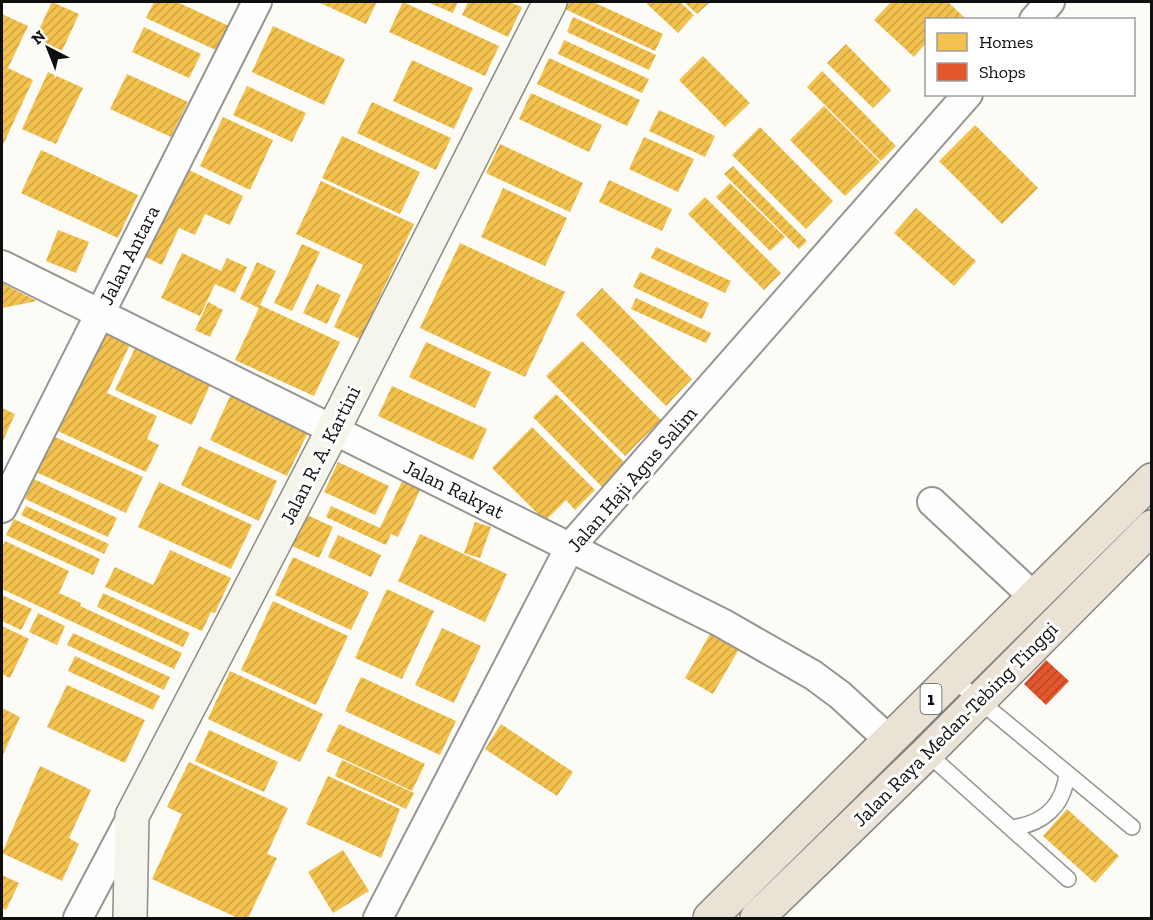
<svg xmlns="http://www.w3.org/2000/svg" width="1153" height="920" viewBox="0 0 1153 920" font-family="'Zilla Slab',serif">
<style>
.homes{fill:url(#homes-hatch)}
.shops{fill:url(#shops-hatch)}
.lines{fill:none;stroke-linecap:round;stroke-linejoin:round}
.lane-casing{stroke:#969593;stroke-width:18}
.street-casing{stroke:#969593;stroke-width:32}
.secondary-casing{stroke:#8c8c89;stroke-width:36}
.highway-casing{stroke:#838380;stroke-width:36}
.lane{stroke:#fffefe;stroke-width:15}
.street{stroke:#fffefe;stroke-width:28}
.secondary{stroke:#f5f5eb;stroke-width:33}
.highway{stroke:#ebe2d6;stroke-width:33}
.labels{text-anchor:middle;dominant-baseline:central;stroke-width:6;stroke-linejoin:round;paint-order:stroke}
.shield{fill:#fff;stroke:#575757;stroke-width:1.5}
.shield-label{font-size:18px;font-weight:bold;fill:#0f0f0f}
.street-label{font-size:20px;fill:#0f0f0f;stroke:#fff}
</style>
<defs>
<pattern id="homes-hatch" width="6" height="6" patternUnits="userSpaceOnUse" patternTransform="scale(1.5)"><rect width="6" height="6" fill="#f2c14e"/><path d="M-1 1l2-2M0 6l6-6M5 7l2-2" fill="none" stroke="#cea543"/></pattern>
<pattern id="shops-hatch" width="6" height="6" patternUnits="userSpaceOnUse" patternTransform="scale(1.5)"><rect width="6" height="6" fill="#e4572e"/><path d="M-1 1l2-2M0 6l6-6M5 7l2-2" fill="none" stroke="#b74626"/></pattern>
</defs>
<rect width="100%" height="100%" fill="#fcfbf5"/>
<path class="homes" d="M 52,2 L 79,14 L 61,53 L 34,40 Z
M 154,2 L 177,2 L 229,26 L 218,51 L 146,18 Z
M 318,2 L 377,2 L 366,24 Z
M 403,2 L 499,46 L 485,76 L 389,32 Z
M 427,2 L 458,2 L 453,13 Z
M 468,2 L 509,2 L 522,7 L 508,37 L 462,15 Z
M 568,2 L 593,2 L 663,34 L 655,51 L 565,9 Z
M 645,2 L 680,2 L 694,15 L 678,33 Z
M 684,2 L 707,2 L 709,3 L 697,14 Z
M 891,2 L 948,2 L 967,20 L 926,20 L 926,43 L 914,57 L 874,20 Z
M 2,14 L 28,26 L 8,68 L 33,80 L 2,147 Z
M 573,17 L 656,55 L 649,70 L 567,32 Z
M 273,26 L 345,59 L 324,105 L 252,72 Z
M 144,27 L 201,54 L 189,78 L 132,52 Z
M 564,40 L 649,79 L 642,93 L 558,54 Z
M 846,44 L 891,90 L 873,108 L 827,63 Z
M 703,56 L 750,103 L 725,127 L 679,80 Z
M 549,58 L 640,100 L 627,126 L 537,84 Z
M 412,60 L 473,88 L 454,129 L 393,101 Z
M 822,71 L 896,146 L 881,161 L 807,87 Z
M 48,72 L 83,88 L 56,144 L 22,129 Z
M 127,74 L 188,102 L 171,137 L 110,109 Z
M 247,86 L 306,113 L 292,142 L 233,115 Z
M 531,93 L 602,125 L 589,152 L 519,119 Z
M 372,102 L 451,138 L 436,170 L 357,133 Z
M 824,106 L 880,162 L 845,196 L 790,140 Z
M 659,110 L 715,136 L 705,157 L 649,131 Z
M 223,117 L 273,140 L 250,190 L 200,166 Z
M 975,125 L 1038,188 L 1002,224 L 939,161 Z
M 760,127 L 833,201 L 806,229 L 732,155 Z
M 342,136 L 420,172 L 400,214 L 322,178 Z
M 644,137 L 694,159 L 678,192 L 629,169 Z
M 500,144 L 583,183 L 570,212 L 486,173 Z
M 41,150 L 138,195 L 118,238 L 21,193 Z
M 733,166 L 807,241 L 799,249 L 724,174 Z
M 187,169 L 243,196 L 230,225 L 205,214 L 195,235 L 179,228 L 162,265 L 135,252 Z
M 609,180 L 672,209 L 662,231 L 599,202 Z
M 321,181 L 414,224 L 360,339 L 334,327 L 363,265 L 296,234 Z
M 730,183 L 785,237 L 770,251 L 716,197 Z
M 503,188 L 567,218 L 545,266 L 481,237 Z
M 705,197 L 781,273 L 764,290 L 688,214 Z
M 916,208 L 976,261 L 954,286 L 894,233 Z
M 58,230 L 89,242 L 76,273 L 46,261 Z
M 460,243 L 565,292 L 525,377 L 420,328 Z
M 302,244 L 320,252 L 292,311 L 274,303 Z
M 656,247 L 731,281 L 725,293 L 651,258 Z
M 182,253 L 221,271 L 227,258 L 247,267 L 235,293 L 215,284 L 200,316 L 161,298 Z
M 257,262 L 276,271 L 260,305 L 340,342 L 314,396 L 235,360 L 259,308 L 240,299 Z
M 640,272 L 709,303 L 702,319 L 633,287 Z
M 2,283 L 37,301 L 2,308 Z
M 317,284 L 341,295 L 327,324 L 303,313 Z
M 602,288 L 692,379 L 666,406 L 576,315 Z
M 636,298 L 711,333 L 706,343 L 631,309 Z
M 208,302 L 223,310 L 210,337 L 195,330 Z
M 99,320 L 134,336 L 107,393 L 157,416 L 147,439 L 159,445 L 146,472 L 58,431 L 82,380 Z
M 582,341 L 661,420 L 625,456 L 546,376 Z
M 138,342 L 215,374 L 192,425 L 115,390 Z
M 426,342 L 491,372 L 475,408 L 409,377 Z
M 392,386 L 487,429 L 473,460 L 378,416 Z
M 232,392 L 310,428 L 287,476 L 210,440 Z
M 556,394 L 626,464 L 602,487 L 533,417 Z
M 2,408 L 15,414 L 2,443 Z
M 532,427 L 595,490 L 575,510 L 566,500 L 545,521 L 492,468 Z
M 53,436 L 143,477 L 126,513 L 36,472 Z
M 199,446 L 277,481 L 259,521 L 181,485 Z
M 338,462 L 389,486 L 375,515 L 324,492 Z
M 34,479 L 117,518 L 108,537 L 25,499 Z
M 403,479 L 421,488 L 398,537 L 391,534 L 386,545 L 326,517 L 331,506 L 380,528 Z
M 159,482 L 252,525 L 231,569 L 138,527 Z
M 26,506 L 109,544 L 104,554 L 21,515 Z
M 305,514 L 333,527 L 319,558 L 290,545 Z
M 14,519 L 100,559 L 93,575 L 6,535 Z
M 475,522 L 491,527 L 480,558 L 464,553 Z
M 420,534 L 507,574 L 485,622 L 398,581 Z
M 338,535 L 381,555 L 371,577 L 328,557 Z
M 5,541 L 69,571 L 59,593 L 81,603 L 80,606 L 182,653 L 174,669 L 2,589 L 2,548 Z
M 170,550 L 231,578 L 215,613 L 211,612 L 202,631 L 105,587 L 115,567 L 153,585 Z
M 293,557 L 369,592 L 351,630 L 275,595 Z
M 387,589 L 434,611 L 402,679 L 355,658 Z
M 103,593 L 190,633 L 183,647 L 97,607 Z
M 2,595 L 32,609 L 21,630 L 2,621 Z
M 273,601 L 348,636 L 316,705 L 241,670 Z
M 38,613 L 65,626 L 57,645 L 29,632 Z
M 2,626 L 29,639 L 10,678 L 2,674 Z
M 442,628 L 481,646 L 454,703 L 415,685 Z
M 73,633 L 170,677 L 164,690 L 67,645 Z
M 710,634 L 739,649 L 713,694 L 685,678 Z
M 75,656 L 160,696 L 153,710 L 68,671 Z
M 230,671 L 323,714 L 300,762 L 208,719 Z
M 361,677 L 456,721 L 440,755 L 345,711 Z
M 67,685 L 145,720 L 125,763 L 47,727 Z
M 2,708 L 20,717 L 2,757 Z
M 339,724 L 425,764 L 412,791 L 326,751 Z
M 501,724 L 573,772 L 557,796 L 485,749 Z
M 209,730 L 278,762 L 264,792 L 195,761 Z
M 342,760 L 414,793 L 406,809 L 335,776 Z
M 189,762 L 288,808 L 267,854 L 277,858 L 248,918 L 238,918 L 152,879 L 182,814 L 167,807 Z
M 40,766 L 91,790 L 69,838 L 79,844 L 62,881 L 2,853 Z
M 328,776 L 400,809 L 381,858 L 306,824 Z
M 1067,809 L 1119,856 L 1095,883 L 1043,836 Z
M 343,850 L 369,891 L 333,913 L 308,872 Z
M 2,875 L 19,883 L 6,910 L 2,908 Z"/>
<path class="shops" d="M 1046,660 L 1069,681 L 1046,705 L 1024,684 Z"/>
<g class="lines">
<g class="lane-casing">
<path id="lane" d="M 952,678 L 1132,827
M 927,753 L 1068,879
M 1011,828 C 1044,824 1064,805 1067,773"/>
</g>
<g class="street-casing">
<path id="street" d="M 1034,20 L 1050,2
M 2,265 L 722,623 L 813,675 L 840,695 L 889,740
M 932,502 L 1034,597
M 2,508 L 257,2
M 78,918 L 132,816
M 378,918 L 570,547 L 968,94"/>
</g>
<g class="secondary-casing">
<path id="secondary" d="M 130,918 L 132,816 L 333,430 L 550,2"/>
</g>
<g class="highway-casing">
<path id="highway" d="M 710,918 L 1152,480
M 757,918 L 927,753 L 1152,527"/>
</g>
<use href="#lane" class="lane"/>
<use href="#street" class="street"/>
<use href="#secondary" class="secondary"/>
<use href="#highway" class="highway"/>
</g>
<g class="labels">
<rect class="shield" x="920.5" y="684" width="21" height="30" rx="4.5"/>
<g class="shield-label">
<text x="931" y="699">1</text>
</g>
<g class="street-label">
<text transform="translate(129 255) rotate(-63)">Jalan Antara</text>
<text transform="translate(320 455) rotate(-63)">Jalan R. A. Kartini</text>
<text transform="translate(632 479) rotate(-49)">Jalan Haji Agus Salim</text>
<text transform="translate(454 489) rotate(26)">Jalan Rakyat</text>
<text transform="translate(955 724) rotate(-45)">Jalan Raya Medan-Tebing Tinggi</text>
</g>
</g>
<rect width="1153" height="920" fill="none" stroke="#0f0f0f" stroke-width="6"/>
<rect x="925" y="18" width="210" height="78" fill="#ffffff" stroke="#9f9f9f" stroke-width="1.5"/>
<rect x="937" y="33" width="30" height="18" fill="#f2c14e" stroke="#9f9f9f" stroke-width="1.5"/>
<text x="979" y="48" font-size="18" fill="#0f0f0f">Homes</text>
<rect x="937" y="63" width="30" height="18" fill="#e4572e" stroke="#9f9f9f" stroke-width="1.5"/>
<text x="979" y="78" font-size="18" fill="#0f0f0f">Shops</text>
<g transform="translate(48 48) rotate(318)" stroke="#ffffff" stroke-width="4.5" paint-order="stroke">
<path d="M0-4.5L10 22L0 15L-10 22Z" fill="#0f0f0f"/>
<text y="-9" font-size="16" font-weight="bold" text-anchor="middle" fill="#0f0f0f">N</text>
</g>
</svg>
